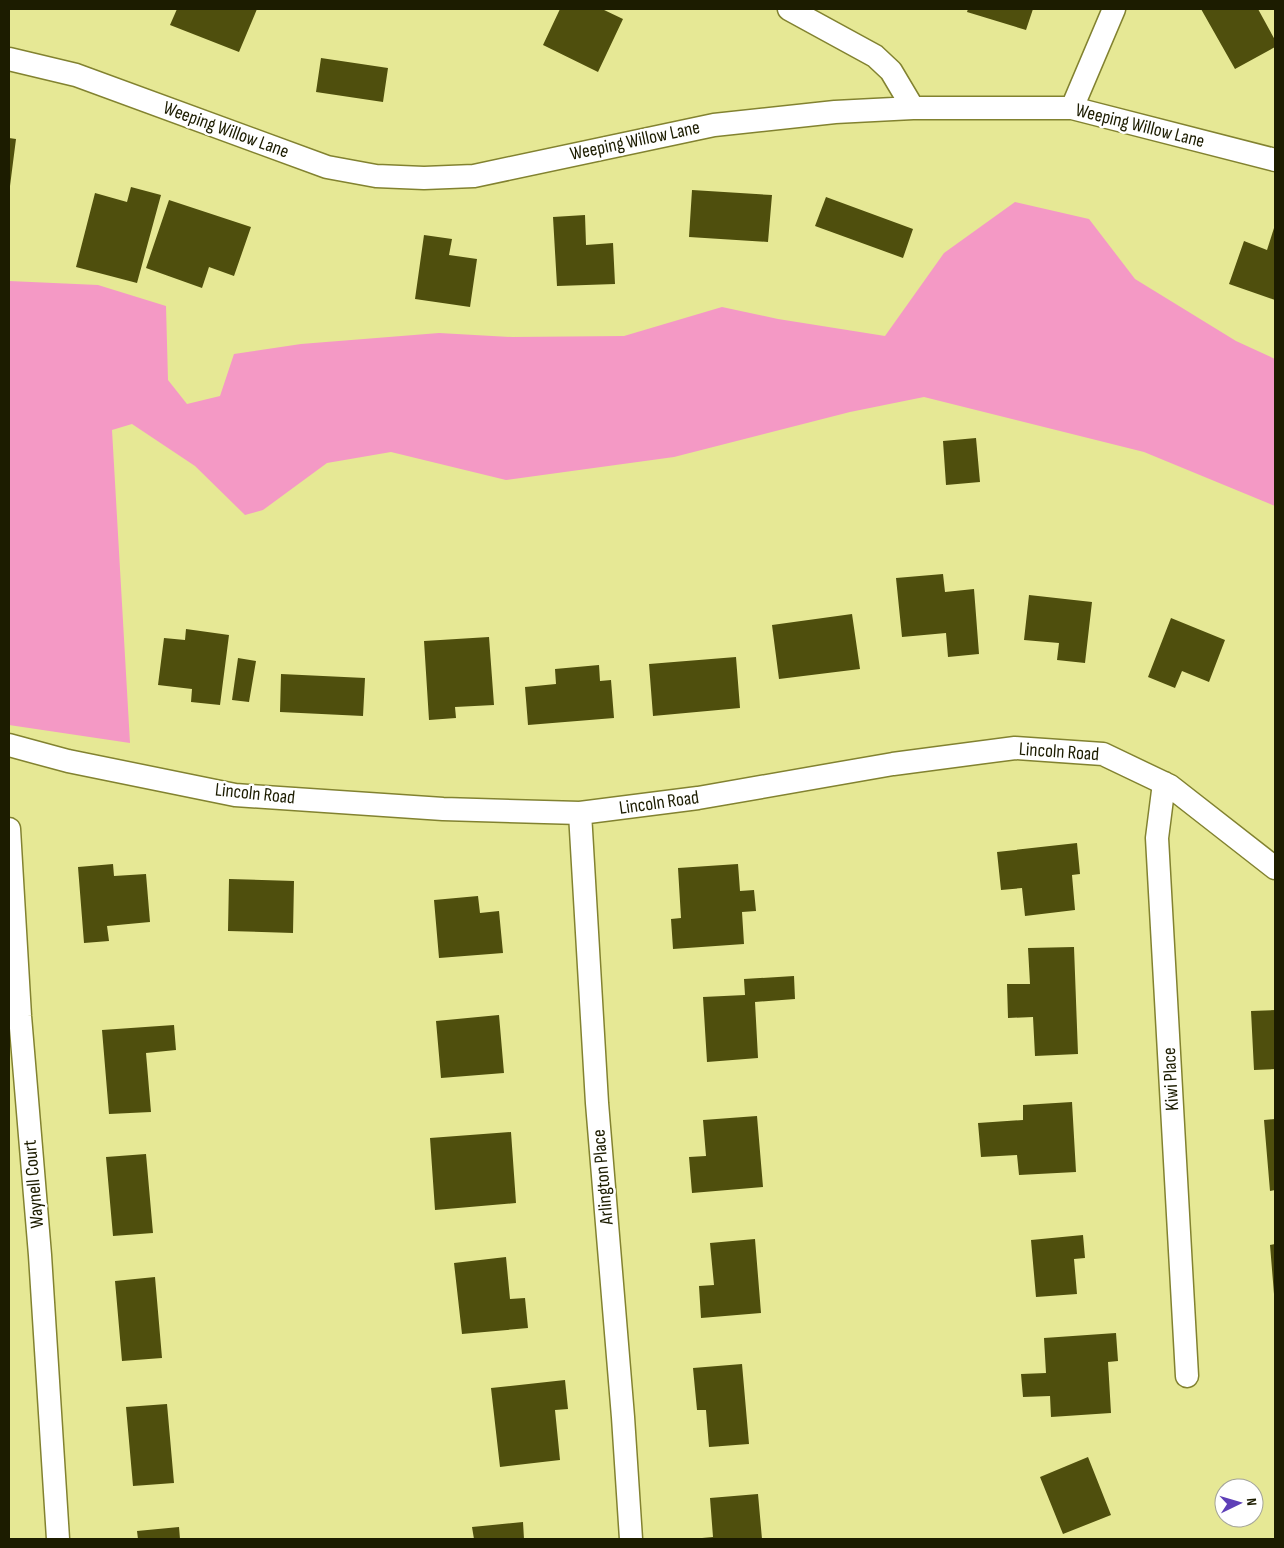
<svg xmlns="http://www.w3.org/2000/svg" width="1284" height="1548" viewBox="0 0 1284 1548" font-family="'Sofia Sans Condensed',sans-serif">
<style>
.green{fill:#f499c5}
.building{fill:#4f4f0d}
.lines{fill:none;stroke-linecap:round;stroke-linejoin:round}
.minor-casing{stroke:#828230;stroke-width:25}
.minor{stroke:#fff;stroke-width:22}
.labels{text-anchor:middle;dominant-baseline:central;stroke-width:5;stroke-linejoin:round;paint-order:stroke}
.street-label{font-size:19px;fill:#1c1c00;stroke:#fff}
</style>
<rect width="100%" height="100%" fill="#e6e895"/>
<path class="green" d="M 1015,202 L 1089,219 L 1135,279 L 1236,341 L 1275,359 L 1275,506 L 1144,452 L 924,397 L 850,412 L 674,457 L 506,480 L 391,452 L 327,463 L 263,510 L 245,515 L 195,466 L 132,424 L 112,430 L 130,743 L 9,725 L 9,281 L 98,285 L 166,306 L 168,380 L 187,404 L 220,396 L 234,354 L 301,344 L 439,333 L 512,337 L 624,336 L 722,307 L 778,319 L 885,336 L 944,253 Z"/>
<path class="building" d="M 177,9 L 257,9 L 239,52 L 170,25 Z
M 560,9 L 602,9 L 623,19 L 598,72 L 543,45 Z
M 968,9 L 1033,9 L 1026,30 L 967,12 Z
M 1201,9 L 1258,9 L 1275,40 L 1275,47 L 1235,69 Z
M 321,58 L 388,68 L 383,102 L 316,92 Z
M 9,138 L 16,139 L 10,186 L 9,186 Z
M 131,187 L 161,195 L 137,283 L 76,267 L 95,193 L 127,202 Z
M 692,190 L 772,195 L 768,242 L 689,237 Z
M 826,197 L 913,229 L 903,258 L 815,226 Z
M 169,200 L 251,227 L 234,276 L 209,267 L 202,288 L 146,268 Z
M 585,215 L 586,245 L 613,243 L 615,284 L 557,286 L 553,217 Z
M 1274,228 L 1275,229 L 1275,300 L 1229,284 L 1244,241 L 1267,250 Z
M 424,235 L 452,239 L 449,255 L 477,259 L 470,307 L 415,299 Z
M 976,438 L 980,482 L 946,485 L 943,441 Z
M 943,574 L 945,592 L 974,589 L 979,654 L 948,657 L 946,633 L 902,637 L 896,578 Z
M 1029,595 L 1092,602 L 1085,663 L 1057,660 L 1059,643 L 1024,640 Z
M 852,614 L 860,669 L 779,679 L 772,625 Z
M 1171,618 L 1225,640 L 1209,682 L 1182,671 L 1175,688 L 1148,677 Z
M 186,629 L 229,635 L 220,705 L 191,702 L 192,689 L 158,685 L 164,638 L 185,640 Z
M 489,637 L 494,705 L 455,707 L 456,718 L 429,720 L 424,641 Z
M 736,657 L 740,708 L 653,716 L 649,664 Z
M 238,658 L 256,661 L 249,702 L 232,700 Z
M 599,665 L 600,681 L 611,680 L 614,718 L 528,725 L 525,687 L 556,684 L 555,669 Z
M 281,674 L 365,678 L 363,716 L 280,712 Z
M 1077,843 L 1080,874 L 1072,875 L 1075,910 L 1025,916 L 1022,888 L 1001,890 L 997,852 Z
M 113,864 L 114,876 L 146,874 L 150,922 L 107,926 L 109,941 L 84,943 L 78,867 Z
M 738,864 L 740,891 L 754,890 L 756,911 L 742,912 L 744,944 L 673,949 L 671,919 L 681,918 L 678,868 Z
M 229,879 L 294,881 L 293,933 L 228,931 Z
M 478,896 L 480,913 L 499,911 L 503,953 L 439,958 L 434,900 Z
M 1074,947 L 1078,1054 L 1035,1056 L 1033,1017 L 1008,1018 L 1007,984 L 1030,984 L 1028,948 Z
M 794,976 L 795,999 L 755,1002 L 758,1058 L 707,1062 L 703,997 L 745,995 L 744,979 Z
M 1275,1010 L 1275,1069 L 1254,1070 L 1251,1011 Z
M 499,1015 L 504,1073 L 441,1078 L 436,1021 Z
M 174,1025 L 176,1050 L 146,1053 L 151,1112 L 109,1114 L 102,1030 Z
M 1072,1102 L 1076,1172 L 1019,1175 L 1017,1155 L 981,1157 L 978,1123 L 1023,1120 L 1023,1105 Z
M 757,1116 L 763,1187 L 692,1193 L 689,1157 L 706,1156 L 703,1120 Z
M 1275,1119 L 1275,1190 L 1270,1191 L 1264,1120 Z
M 511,1132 L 516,1203 L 435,1210 L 430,1138 Z
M 146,1154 L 153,1233 L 113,1236 L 106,1157 Z
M 1083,1235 L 1085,1258 L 1074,1259 L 1077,1294 L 1036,1297 L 1031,1240 Z
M 755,1239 L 761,1313 L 701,1318 L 699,1286 L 714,1285 L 710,1243 Z
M 1275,1244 L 1275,1294 L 1274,1294 L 1270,1245 Z
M 506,1257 L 510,1299 L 525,1298 L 528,1328 L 462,1334 L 454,1263 Z
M 155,1277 L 162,1358 L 122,1361 L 115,1281 Z
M 1116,1333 L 1118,1361 L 1108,1362 L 1111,1413 L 1051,1417 L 1050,1396 L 1023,1397 L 1021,1374 L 1046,1373 L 1044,1338 Z
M 742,1364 L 749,1444 L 709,1447 L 706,1410 L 697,1410 L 693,1368 Z
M 565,1380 L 568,1409 L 555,1410 L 560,1460 L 500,1467 L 491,1388 Z
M 167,1404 L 174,1483 L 133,1486 L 126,1407 Z
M 1088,1457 L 1111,1515 L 1063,1534 L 1040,1477 Z
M 758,1494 L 762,1539 L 702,1539 L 702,1538 L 713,1537 L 710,1498 Z
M 523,1522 L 524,1539 L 474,1539 L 472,1527 Z
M 179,1527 L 180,1539 L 138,1539 L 137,1531 Z"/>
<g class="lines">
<g class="minor-casing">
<path id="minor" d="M 789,9 L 875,56 L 891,71 L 913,108
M 9,59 L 76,75 L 327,167 L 376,176 L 424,178 L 474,176 L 714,125 L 835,112 L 913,108 L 1072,108 L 1275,160
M 1072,108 L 1114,9
M 9,745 L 68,761 L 235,795 L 443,809 L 580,813 L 698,798 L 893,764 L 1015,748 L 1103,754 L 1170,786 L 1275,868
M 1164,783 L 1157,838 L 1187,1376
M 580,813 L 597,1103 L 623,1417 L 631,1539
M 9,829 L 20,1016 L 40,1255 L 58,1539"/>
</g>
<use href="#minor" class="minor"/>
</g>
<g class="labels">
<g class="street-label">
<text transform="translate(1140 126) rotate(14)">Weeping Willow Lane</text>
<text transform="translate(226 130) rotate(20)">Weeping Willow Lane</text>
<text transform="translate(635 141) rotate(-12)">Weeping Willow Lane</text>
<text transform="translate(1059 752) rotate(4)">Lincoln Road</text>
<text transform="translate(255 794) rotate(6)">Lincoln Road</text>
<text transform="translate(659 803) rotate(-8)">Lincoln Road</text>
<text transform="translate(1171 1079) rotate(-93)">Kiwi Place</text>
<text transform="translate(603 1177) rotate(-95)">Arlington Place</text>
<text transform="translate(34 1184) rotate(-95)">Waynell Court</text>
</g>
</g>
<rect width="1284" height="1548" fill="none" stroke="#1c1c00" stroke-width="20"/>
<g transform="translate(1239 1503) rotate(85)"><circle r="24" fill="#ffffff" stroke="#a4a499"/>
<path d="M0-4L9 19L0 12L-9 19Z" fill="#5e3fb7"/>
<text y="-8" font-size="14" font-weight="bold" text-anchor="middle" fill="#1c1c00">N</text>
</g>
</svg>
